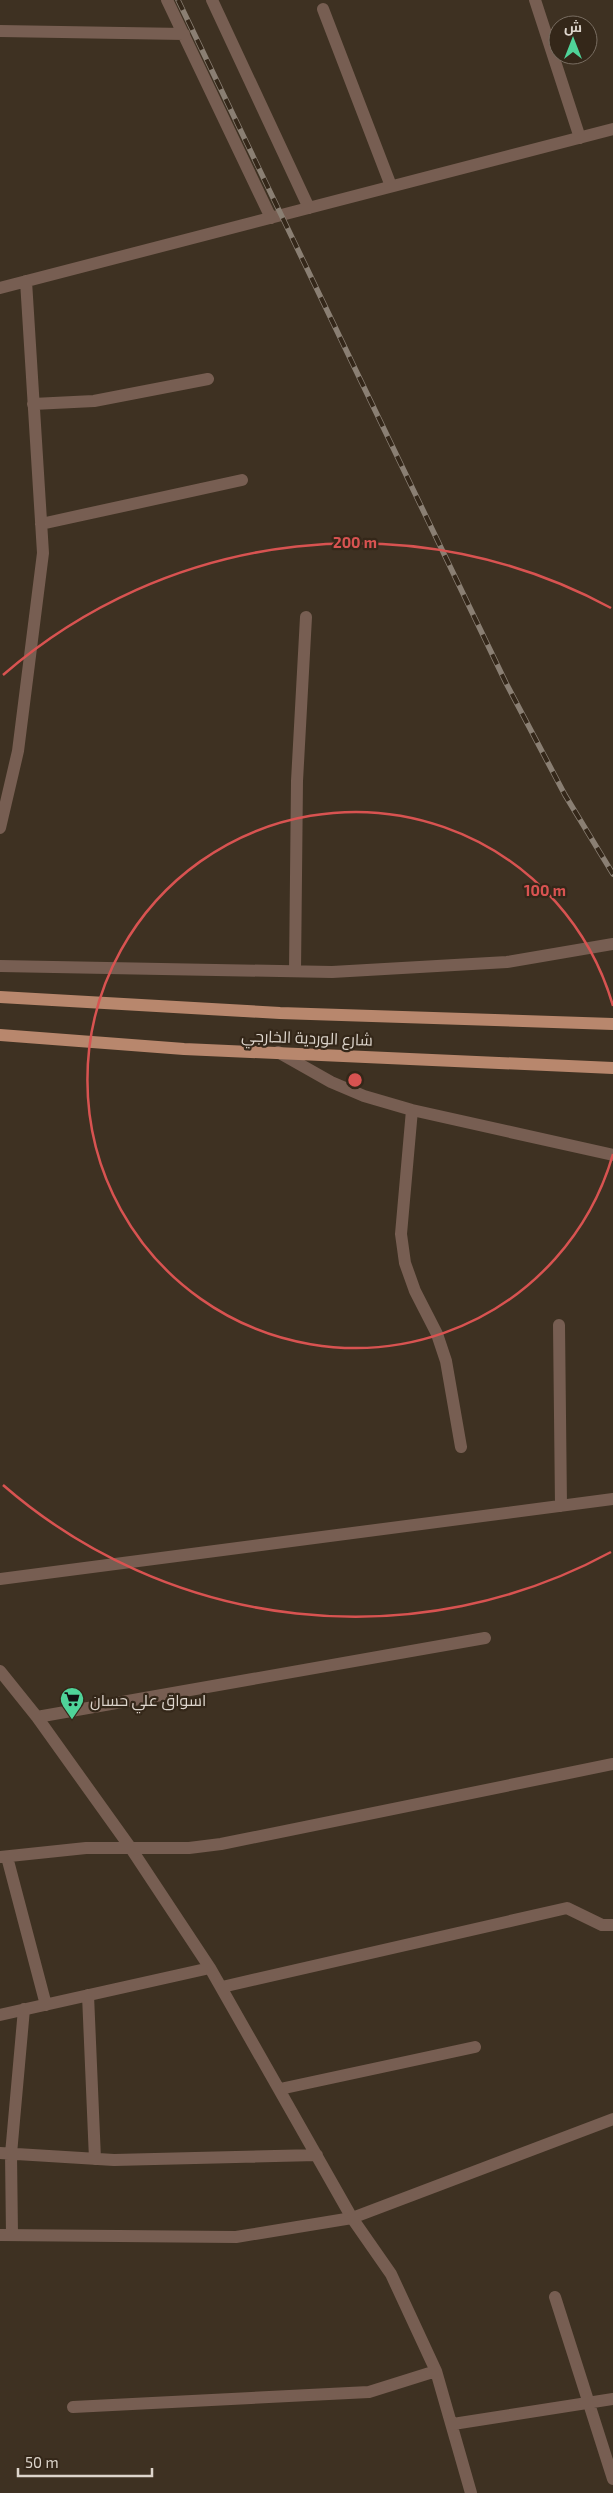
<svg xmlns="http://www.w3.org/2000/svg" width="613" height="2493" viewBox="0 0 613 2493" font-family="'Exo 2',Cairo,sans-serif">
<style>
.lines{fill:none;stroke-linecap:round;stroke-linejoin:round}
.minor{stroke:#775e52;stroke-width:12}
.major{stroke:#b8876d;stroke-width:12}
.rail-casing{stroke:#8a7f73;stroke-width:5.5}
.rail{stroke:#342719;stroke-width:4;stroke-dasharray:11;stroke-linecap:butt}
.ring{fill:none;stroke:#d85351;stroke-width:2.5}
.labels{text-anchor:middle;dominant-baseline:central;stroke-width:4.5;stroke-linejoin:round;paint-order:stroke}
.street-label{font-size:16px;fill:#ddd5cc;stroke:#342719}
.poi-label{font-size:16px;fill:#ddd5cc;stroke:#342719;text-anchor:start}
.centre{fill:#d85351;stroke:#342719;stroke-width:2.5}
.ring-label{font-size:15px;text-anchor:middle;font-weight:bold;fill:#d85351;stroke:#342719;stroke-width:4.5;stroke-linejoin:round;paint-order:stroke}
</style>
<rect width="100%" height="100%" fill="#3e3122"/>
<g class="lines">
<path class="minor" d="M 167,0 L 271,218
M 212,0 L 309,208
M 535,0 L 580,138
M 323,9 L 391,186
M 0,31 L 184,34
M 0,288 L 613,129
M 33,404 L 94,401 L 208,379
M 41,524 L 242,480
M 0,828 L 18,751 L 43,553 L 26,281
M 0,966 L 332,972 L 507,962 L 613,944
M 295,971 L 297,781 L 306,617
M 278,1052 L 331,1082 L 364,1096 L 412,1110 L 613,1155
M 412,1110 L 401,1234 L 405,1263 L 415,1291 L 437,1334 L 446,1361 L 461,1447
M 559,1325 L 561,1506
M 0,1579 L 613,1499
M 0,1671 L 37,1717 L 130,1847 L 210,1968 L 352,2218 L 391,2274 L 436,2371 L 471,2493
M 37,1717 L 485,1638
M 0,1857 L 86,1848 L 189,1848 L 221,1844 L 613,1764
M 7,1857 L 46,2005
M 222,1987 L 567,1908 L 602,1925 L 613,1925
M 88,1995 L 95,2159
M 0,2015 L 210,1968
M 280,2089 L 475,2047
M 0,2153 L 114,2160 L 317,2155
M 0,2235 L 236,2237 L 352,2218 L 613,2119
M 12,2235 L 11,2154 L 24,2009
M 555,2297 L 613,2479
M 73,2407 L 369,2392 L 436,2371
M 453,2424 L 613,2399"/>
<path class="major" d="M 0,997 L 280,1013 L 613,1024
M 0,1035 L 184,1049 L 613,1068"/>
<g class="rail-casing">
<path id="rail" d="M 178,0 L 506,683 L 565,795 L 613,874"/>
</g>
<use href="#rail" class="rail"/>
</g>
<g class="ring">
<path d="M613 1154A268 268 0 1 1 613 1006"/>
<path d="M611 1552A537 537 0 0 1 3 1485M3 675A537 537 0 0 1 611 608"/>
</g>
<defs>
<g id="supermarket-pin" transform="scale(1.25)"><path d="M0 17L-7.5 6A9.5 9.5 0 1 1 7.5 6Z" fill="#4fd399" stroke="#342719"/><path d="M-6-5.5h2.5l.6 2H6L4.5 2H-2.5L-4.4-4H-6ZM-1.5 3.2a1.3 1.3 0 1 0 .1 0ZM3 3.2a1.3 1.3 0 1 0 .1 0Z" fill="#111"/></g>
</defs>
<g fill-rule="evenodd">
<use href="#supermarket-pin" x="72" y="1699"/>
</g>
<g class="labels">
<g class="street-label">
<text transform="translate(307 1037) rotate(2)">شارع الوردية الخارجي</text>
</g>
<g class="poi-label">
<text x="90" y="1699">اسواق علي حسان</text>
</g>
</g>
<circle cx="355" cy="1080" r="8" class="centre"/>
<g class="ring-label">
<text x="355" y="548">200 m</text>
<text x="545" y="896">100 m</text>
</g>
<g transform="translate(573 40)"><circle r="24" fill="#342719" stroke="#786d61"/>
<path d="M0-4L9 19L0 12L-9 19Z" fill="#4fd399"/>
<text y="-8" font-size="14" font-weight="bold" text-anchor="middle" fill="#ddd5cc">ش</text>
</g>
<path d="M18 2468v8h134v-8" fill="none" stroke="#ddd5cc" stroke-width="2.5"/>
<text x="25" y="2468" font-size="15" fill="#ddd5cc" stroke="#342719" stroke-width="4" paint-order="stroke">50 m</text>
</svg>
